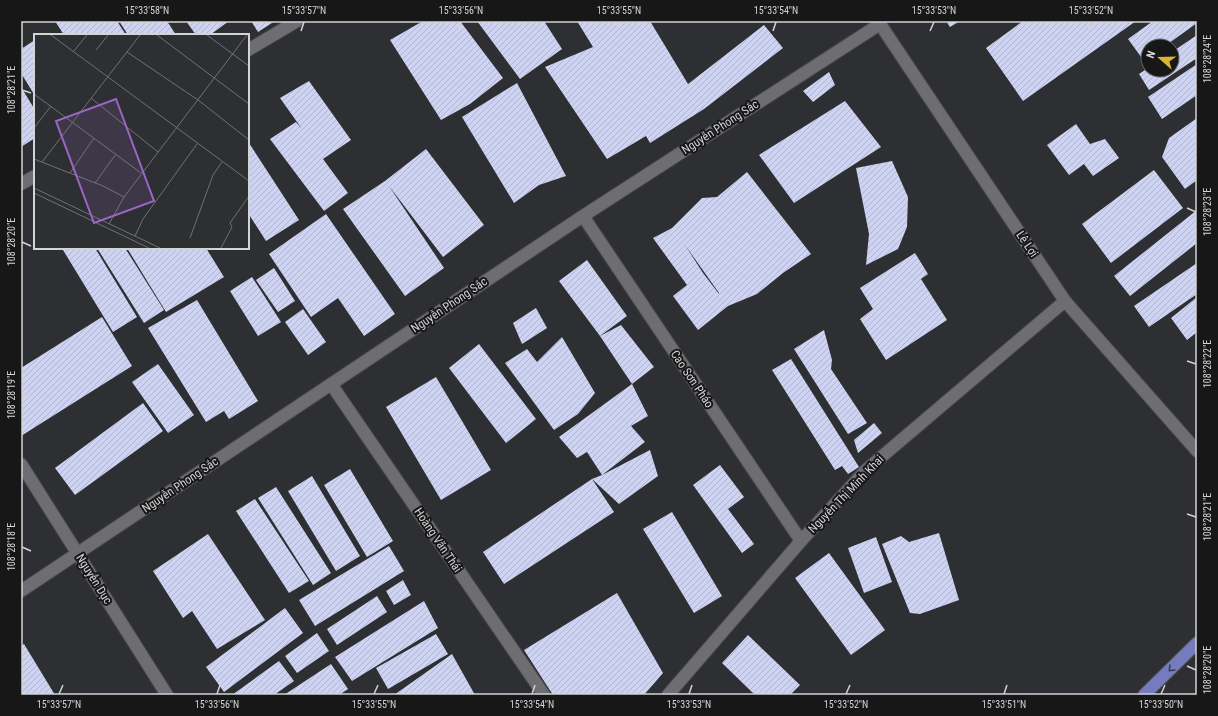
<svg xmlns="http://www.w3.org/2000/svg" width="1218" height="716" viewBox="0 0 1218 716" font-family="'Roboto Condensed',sans-serif">
<style>
.building{fill:url(#building-hatch);fill-rule:evenodd}
.lines{fill:none;stroke-linecap:round;stroke-linejoin:round}
.minor-casing{stroke:#4c4c4f;stroke-width:14}
.tertiary-casing{stroke:#4c4c4f;stroke-width:14}
.trunk-casing{stroke:#4c4c4f;stroke-width:14}
.minor{stroke:#6e6e72;stroke-width:12}
.tertiary{stroke:#6e6e72;stroke-width:12}
.trunk{stroke:#767bbd;stroke-width:12}
.oneway{stroke:#383a52}
.ticks{fill:none;stroke:#d3d4d6;stroke-width:1.5}
.labels{text-anchor:middle;dominant-baseline:central;stroke-width:4;stroke-linejoin:round;paint-order:stroke}
.street-label{font-size:12px;fill:#d3d4d6;stroke:#171718}
.inset-road{fill:none;stroke:#707174;stroke-width:1}
.view{fill:#9a67c7;fill-opacity:0.15;stroke:#9a67c7;stroke-width:2}
.inset-edge{fill:none;stroke:#d3d4d6;stroke-width:2}
.neatline{fill:none;stroke:#d3d4d6;stroke-width:1.5}
.ticks-label{font-size:10px;text-anchor:middle;fill:#d3d4d6}
</style>
<defs>
<pattern id="building-hatch" width="6" height="6" patternUnits="userSpaceOnUse"><rect width="6" height="6" fill="#ced3f1"/><path d="M-1 1l2-2M0 6l6-6M5 7l2-2" fill="none" stroke="#b1b6ce"/></pattern>
</defs>
<rect width="100%" height="100%" fill="#2e2f32"/>
<path class="building" d="M 55,21 L 117,21 L 126,35 L 64,35 Z
M 119,21 L 167,21 L 176,35 L 128,35 Z
M 186,21 L 229,21 L 210,35 L 196,35 Z
M 251,21 L 275,21 L 258,32 Z
M 423,21 L 460,21 L 503,78 L 470,104 L 441,120 L 390,40 Z
M 477,21 L 544,21 L 562,49 L 520,79 Z
M 577,21 L 650,21 L 688,84 L 764,25 L 783,48 L 704,109 L 650,143 L 646,136 L 607,159 L 545,67 L 593,47 Z
M 946,21 L 960,21 L 950,27 Z
M 1023,21 L 1136,21 L 1023,101 L 986,48 Z
M 1153,21 L 1197,21 L 1197,23 L 1165,46 L 1148,46 L 1148,58 L 1144,61 L 1128,39 Z
M 1197,35 L 1197,58 L 1149,90 L 1139,74 L 1148,68 L 1148,70 L 1172,70 L 1172,52 Z
M 35,40 L 35,96 L 21,73 L 21,49 Z
M 1197,64 L 1197,95 L 1162,119 L 1148,97 Z
M 829,72 L 835,85 L 813,102 L 803,91 Z
M 309,81 L 351,140 L 323,159 L 348,193 L 324,211 L 270,139 L 296,122 L 302,129 L 280,98 Z
M 517,83 L 566,176 L 539,185 L 514,203 L 462,117 Z
M 21,87 L 35,110 L 35,138 L 21,147 Z
M 845,101 L 881,147 L 794,203 L 759,155 Z
M 1197,118 L 1197,180 L 1185,189 L 1162,157 L 1169,138 Z
M 1076,124 L 1090,144 L 1105,139 L 1119,158 L 1093,176 L 1084,164 L 1069,175 L 1047,145 Z
M 249,143 L 299,220 L 266,241 L 248,213 Z
M 426,149 L 484,225 L 443,257 L 389,186 L 444,268 L 405,296 L 343,209 L 385,181 Z
M 892,161 L 908,197 L 907,227 L 898,249 L 866,265 L 869,234 L 856,168 Z
M 1154,170 L 1183,208 L 1111,263 L 1082,224 Z
M 747,172 L 811,254 L 783,273 L 757,294 L 728,306 L 698,330 L 673,296 L 687,285 L 653,238 L 672,228 L 702,198 L 717,197 ZM 685,245 L 719,293 L 719,294 L 703,273 Z
M 1197,210 L 1197,243 L 1130,296 L 1114,276 Z
M 326,214 L 395,314 L 364,336 L 338,298 L 311,317 L 269,254 Z
M 65,248 L 95,248 L 137,317 L 113,332 L 63,250 Z
M 97,248 L 125,248 L 164,310 L 144,323 Z
M 127,248 L 206,248 L 224,277 L 166,312 Z
M 915,253 L 928,274 L 921,279 L 947,320 L 886,360 L 860,319 L 873,309 L 860,288 Z
M 587,260 L 627,316 L 600,336 L 559,281 Z
M 1197,263 L 1197,294 L 1149,327 L 1134,306 Z
M 274,268 L 295,301 L 278,312 L 256,280 Z
M 252,277 L 281,322 L 258,336 L 230,291 Z
M 1197,297 L 1197,332 L 1187,340 L 1171,318 Z
M 197,300 L 258,401 L 229,419 L 224,411 L 206,422 L 148,328 Z
M 536,308 L 547,328 L 522,344 L 513,323 Z
M 303,309 L 326,342 L 308,355 L 285,322 Z
M 102,317 L 132,366 L 21,436 L 21,368 Z
M 621,325 L 654,367 L 632,384 L 648,416 L 631,426 L 645,442 L 602,475 L 650,450 L 658,476 L 619,504 L 592,479 L 614,512 L 504,584 L 483,552 L 592,479 L 602,475 L 587,452 L 577,458 L 559,437 L 632,384 L 600,336 Z
M 824,330 L 832,360 L 831,369 L 867,423 L 848,434 L 794,349 Z
M 562,337 L 595,393 L 578,414 L 554,430 L 505,363 L 527,349 L 537,362 Z
M 479,344 L 536,419 L 506,443 L 449,368 Z
M 791,359 L 859,467 L 848,474 L 842,466 L 835,470 L 772,370 Z
M 158,364 L 194,415 L 168,433 L 132,382 Z
M 436,377 L 491,470 L 441,500 L 386,407 Z
M 143,403 L 163,431 L 75,495 L 55,468 Z
M 874,423 L 882,433 L 858,453 L 854,440 Z
M 720,465 L 744,497 L 728,509 L 754,544 L 742,553 L 693,485 Z
M 350,469 L 393,541 L 367,557 L 324,485 Z
M 312,476 L 360,556 L 336,571 L 288,491 Z
M 276,487 L 331,573 L 313,585 L 258,498 Z
M 255,499 L 309,581 L 289,593 L 236,511 Z
M 672,512 L 722,596 L 694,613 L 643,529 Z
M 939,533 L 959,600 L 920,614 L 910,613 L 882,544 L 901,536 L 909,542 Z
M 208,534 L 265,620 L 217,649 L 192,611 L 183,618 L 153,571 Z
M 876,537 L 892,582 L 864,593 L 848,548 Z
M 389,546 L 404,571 L 315,626 L 299,600 Z
M 829,553 L 885,630 L 851,655 L 795,578 Z
M 403,580 L 411,595 L 394,605 L 386,591 Z
M 617,593 L 663,673 L 644,695 L 553,695 L 524,650 Z
M 377,596 L 387,612 L 337,645 L 327,629 Z
M 424,601 L 438,628 L 352,681 L 335,657 Z
M 285,608 L 303,633 L 224,692 L 206,667 Z
M 317,633 L 329,651 L 297,673 L 285,656 Z
M 436,634 L 448,654 L 388,689 L 376,668 Z
M 748,635 L 800,685 L 790,695 L 755,695 L 722,663 Z
M 24,644 L 55,695 L 21,695 L 21,646 Z
M 452,654 L 475,695 L 394,695 Z
M 279,661 L 294,681 L 274,695 L 232,695 Z
M 331,664 L 348,689 L 339,695 L 284,695 Z"/>
<g class="lines">
<g class="minor-casing">
<path id="minor" d="M 248,50 L 297,21
M 21,184 L 35,176
M 583,216 L 801,541
M 331,384 L 544,695
M 21,464 L 167,695
M 21,591 L 583,216 L 880,24
M 668,695 L 801,541 L 866,470 L 1065,301"/>
</g>
<g class="tertiary-casing">
<path id="tertiary" d="M 878,21 L 1065,301 L 1197,451"/>
</g>
<g class="trunk-casing">
<path id="trunk" d="M 1144,695 L 1197,643"/>
</g>
<use href="#minor" class="minor"/>
<use href="#tertiary" class="tertiary"/>
<use href="#trunk" class="trunk"/>
</g>
<defs><path id="oneway-chevron" d="M-2-3.5L2.5 0L-2 3.5" fill="none" stroke-width="1.6" stroke-linecap="round" stroke-linejoin="round"/></defs>
<use class="oneway" href="#oneway-chevron" transform="translate(1171 669) rotate(135)"/>
<path class="ticks" d="M 143,31 L 147,22M 301,31 L 304,22M 458,31 L 461,22M 615,31 L 619,22M 773,31 L 776,22M 930,31 L 934,22M 1088,31 L 1091,22M 1187,56 L 1196,59M 22,90 L 31,93M 1187,208 L 1196,212M 22,242 L 31,246M 1187,361 L 1196,364M 22,395 L 31,398M 1187,514 L 1196,517M 22,547 L 31,551M 1187,666 L 1196,670M 59,694 L 63,685M 217,694 L 220,685M 374,694 L 378,685M 532,694 L 535,685M 689,694 L 692,685M 846,694 L 850,685M 1004,694 L 1007,685M 1161,694 L 1165,685"/>
<g class="labels">
<g class="street-label">
<text transform="translate(720 127) rotate(-33)">Nguyễn Phong Sắc</text>
<text transform="translate(1027 244) rotate(56)">Lê Lợi</text>
<text transform="translate(449 305) rotate(-34)">Nguyễn Phong Sắc</text>
<text transform="translate(692 379) rotate(56)">Cao Sơn Pháo</text>
<text transform="translate(180 485) rotate(-34)">Nguyễn Phong Sắc</text>
<text transform="translate(846 494) rotate(-46)">Nguyễn Thị Minh Khai</text>
<text transform="translate(438 540) rotate(56)">Hoàng Văn Thái</text>
<text transform="translate(94 579) rotate(58)">Nguyễn Dục</text>
</g>
</g>
<g transform="translate(34 34)">
<rect width="215" height="215" fill="#2e2f32"/>
<path class="inset-road" d="M 17,1 L 215,147M 123,1 L 215,70M 173,1 L 215,32M 62,16 L 74,1M 39,18 L 53,1M 93,18 L 164,66 L 215,106M 0,60 L 107,139M 57,64 L 124,118M 0,94 L 17,72M 0,125 L 69,152 L 90,163M 8,128 L 106,1M 36,139 L 60,104M 61,149 L 82,120M 0,154 L 126,214M 0,159 L 115,214M 75,190 L 90,163 L 213,1M 101,202 L 109,185 L 163,110M 156,204 L 179,141 L 188,128M 187,214 L 198,193 L 196,189 L 215,162"/>
<path class="view" d="M 82,65 L 120,167 L 60,189 L 22,87 Z"/>
<rect width="215" height="215" class="inset-edge"/>
</g>
<rect width="1218" height="716" fill="none" stroke="#171718" stroke-width="44"/>
<g transform="translate(1160 58) rotate(290)"><circle r="19" fill="#171718" stroke="#626364"/>
<path d="M0-3L7 15L0 10L-7 15Z" fill="#dab333"/>
<text y="-6" font-size="11" font-weight="bold" text-anchor="middle" fill="#d3d4d6">N</text>
</g>
<rect x="22" y="22" width="1174" height="672" class="neatline"/>
<g class="ticks-label">
<text x="147" y="14">15°33'58"N</text>
<text x="304" y="14">15°33'57"N</text>
<text x="461" y="14">15°33'56"N</text>
<text x="619" y="14">15°33'55"N</text>
<text x="776" y="14">15°33'54"N</text>
<text x="934" y="14">15°33'53"N</text>
<text x="1091" y="14">15°33'52"N</text>
<text transform="translate(1207 59) rotate(-90)" y="4">108°28'24"E</text>
<text transform="translate(11 90) rotate(-90)" y="4">108°28'21"E</text>
<text transform="translate(1207 212) rotate(-90)" y="4">108°28'23"E</text>
<text transform="translate(11 242) rotate(-90)" y="4">108°28'20"E</text>
<text transform="translate(1207 364) rotate(-90)" y="4">108°28'22"E</text>
<text transform="translate(11 395) rotate(-90)" y="4">108°28'19"E</text>
<text transform="translate(1207 517) rotate(-90)" y="4">108°28'21"E</text>
<text transform="translate(11 547) rotate(-90)" y="4">108°28'18"E</text>
<text transform="translate(1207 670) rotate(-90)" y="4">108°28'20"E</text>
<text x="59" y="708">15°33'57"N</text>
<text x="217" y="708">15°33'56"N</text>
<text x="374" y="708">15°33'55"N</text>
<text x="532" y="708">15°33'54"N</text>
<text x="689" y="708">15°33'53"N</text>
<text x="846" y="708">15°33'52"N</text>
<text x="1004" y="708">15°33'51"N</text>
<text x="1161" y="708">15°33'50"N</text>
</g>
</svg>
